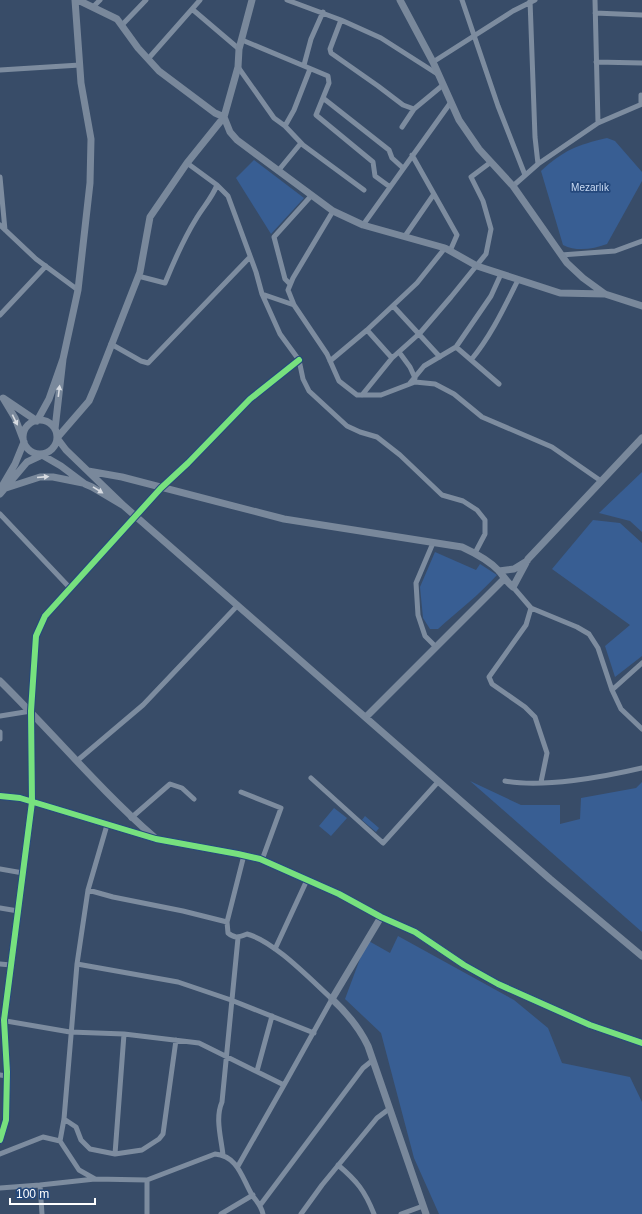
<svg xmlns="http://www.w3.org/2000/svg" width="642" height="1214" viewBox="0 0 642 1214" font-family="Arial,sans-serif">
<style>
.green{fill:#385e93}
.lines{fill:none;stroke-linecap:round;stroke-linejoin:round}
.street{stroke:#7d8c9f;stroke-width:5}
.secondary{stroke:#79889b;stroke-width:7}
.cycleway-casing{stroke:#24487c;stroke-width:8}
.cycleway{stroke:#77e17e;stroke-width:6}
.oneway{fill:#d7dbe1}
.labels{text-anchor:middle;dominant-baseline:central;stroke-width:3.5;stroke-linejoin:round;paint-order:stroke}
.park-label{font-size:10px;fill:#cbdcf4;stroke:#24487c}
</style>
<rect width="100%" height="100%" fill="#384c68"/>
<path class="green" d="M 607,138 L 615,141 L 642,172 L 642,181 L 607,244 C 593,249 577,252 563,245 L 541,171 C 564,150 577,145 607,138 Z
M 254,160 L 304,198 L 271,234 L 236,178 Z
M 642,472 L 642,532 L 630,521 L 599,513 Z
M 593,520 L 620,523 L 642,543 L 642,656 L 615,677 L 605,646 L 630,625 L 552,569 Z
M 435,552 L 476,570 L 480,564 L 497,575 C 479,595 458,611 438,629 L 430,629 L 423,618 L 420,587 Z
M 470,781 L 521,805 L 560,805 L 560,824 L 580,819 L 581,798 L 636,788 L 642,782 L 642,932 Z
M 334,808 L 347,818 L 331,836 L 319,826 Z
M 365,816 L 379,828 L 376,832 L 362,820 Z
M 398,936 L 514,1000 L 548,1028 L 562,1063 L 630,1077 L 642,1102 L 642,1214 L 439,1214 L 414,1158 L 381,1033 L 345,999 L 367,940 L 390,953 Z"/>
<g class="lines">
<path class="street" d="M 287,0 L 341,20 L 330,49 L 331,53 L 378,86 L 403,105 L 414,109 L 443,85
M 462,0 L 498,106 L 525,175
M 530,0 L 535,137 L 538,164
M 93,7 L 100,0
M 192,9 L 239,49
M 595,13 L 642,15
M 341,20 L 381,38 L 439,75
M 122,25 L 146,0
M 242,40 L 328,76 L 329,83 L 316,115 L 373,162 L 375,176 L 390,187
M 148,59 L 200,0
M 433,62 L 513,11 L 535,0
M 596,62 L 642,63
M 304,65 L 311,39 L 323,12
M 238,67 L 274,118 L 285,126
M 310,69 L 294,110 L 285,126 L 303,145 L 364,190
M 0,70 L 80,65
M 641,95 L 641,104
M 323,98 L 389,150 L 392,158 L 403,168
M 598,123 L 642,104
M 402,127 L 414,109
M 412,155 L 457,235 L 450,251
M 187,163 L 217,185 L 228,196 L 256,272 L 262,294 L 294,305
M 278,171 L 301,143
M 0,177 L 5,230
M 513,186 L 538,164 L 598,123 L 595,0
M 333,211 L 293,278 L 288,290 L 294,305 L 327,354 L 339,381 L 357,395 L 381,395 L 415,382 L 435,384 L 454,394 L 482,417 L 552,447 L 601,481
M 0,225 L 36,259 L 78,290
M 363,225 L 451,102
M 405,236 L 434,194
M 561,255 L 615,251 L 642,241
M 138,276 L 165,283 C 174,261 183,240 196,219 C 203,207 212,198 217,185
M 290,284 L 285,279 L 274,237 L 311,196
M 262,294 L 280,334 L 299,360 L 303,379 L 309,391 L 347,426 L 360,432 L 377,437 L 400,455 L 442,495 L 463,501 L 477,510 L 485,520 L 485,534 L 475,553
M 394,307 L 440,357
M 0,315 L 46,266
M 367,330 L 417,283 L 445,248
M 111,344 L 141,361 L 148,363 L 250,257
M 456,347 L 499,384
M 399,352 L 410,367 L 415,378
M 471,360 C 491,336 504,308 518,280
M 330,361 L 367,330 L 392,358
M 410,383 L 424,366 L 456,347 L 491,296 L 501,274
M 362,395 L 392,358 L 420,333 L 451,297 L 486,254 L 491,229 L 483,201 L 471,177 L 491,162
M 0,514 L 70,588
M 433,543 L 416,583 L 418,615 L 425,636 L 436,647
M 513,587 L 531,608 L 577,627 L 589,634 L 598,648 L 612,690 L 621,709 L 642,729
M 531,608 L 526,625 L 489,677 L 492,684 L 525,707 L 535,717 L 547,753 L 541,782
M 612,690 L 642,663
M 0,716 L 31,711 L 36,636 L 45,616 L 161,488 L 188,463 L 250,399 L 299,360
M 0,732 L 0,739
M 78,760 L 143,705 L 238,605
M 311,778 L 383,843 L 438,782
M 505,781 C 543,788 604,777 642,768
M 241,792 L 281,808 L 262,860
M 131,818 L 170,784 L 182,788 L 194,799
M 107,825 L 88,890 L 77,964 L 64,1119 L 60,1141 L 79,1170 L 95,1179 L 147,1180 L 215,1154 C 238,1156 242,1178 252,1195 C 257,1202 261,1205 263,1214
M 0,869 L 23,873
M 88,890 L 113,897 L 183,911 L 227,922 L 228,933 C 235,939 239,937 247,934 C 274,941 310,979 332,999 L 284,1085
M 0,908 L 18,911
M 227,922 L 244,855
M 275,949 L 307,880
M 0,964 L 11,965
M 77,964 L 178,982 L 231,1000 L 314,1033
M 0,1020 L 70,1032 L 124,1034 L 199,1043 L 284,1085 L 238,1166
M 257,1071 L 272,1016
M 0,1075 L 7,1076
M 64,1119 L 76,1127 L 81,1140 L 90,1149 L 115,1154 L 142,1150 L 159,1139 L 163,1134 L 176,1040
M 0,1154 L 43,1137 L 60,1141
M 115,1154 L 124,1034
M 223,1155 C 221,1137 215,1118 222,1102 L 238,938
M 338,1165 C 357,1181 365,1191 374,1214
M 147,1180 L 147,1214
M 40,1185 L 95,1179
M 0,1188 L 40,1185 L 42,1214
M 261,1204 L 363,1068 L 373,1060
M 221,1214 L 253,1195
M 301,1214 L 322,1185 L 377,1118 L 389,1109
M 401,1214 L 423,1206"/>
<path class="secondary" d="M 78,0 L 117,19 L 138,48 L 159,71 L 215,113 L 224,117 L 230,132 L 237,140 L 333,211 L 363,225 L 445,248 L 477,266 L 560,293 L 605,294
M 400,0 L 433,62 L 459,120 L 479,149 L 513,186 L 567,263 L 583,278 L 605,294 L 642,306
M 63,359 L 78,290 L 90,183 L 91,139 L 81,83 L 75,0
M23 437a17 17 0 1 1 34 0a17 17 0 1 1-34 0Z
M 23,439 L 15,418 L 3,398 L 37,421 L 49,399 L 63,359 L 55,429
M 88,471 L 122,477 L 284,519 L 462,547 C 475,553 489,560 499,571 C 504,577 507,582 513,587 L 528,559 L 642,438
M 1,488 L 15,464 L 24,442
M 6,488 L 40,477 L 53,477 L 83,483
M 0,494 L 27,462 L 42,455 L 61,466 L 85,484 L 92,487 L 124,506 L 66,450 L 57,438 L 89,401 L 95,387 L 140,272 L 150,217 L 187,163 L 224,117 L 238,67 L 239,49 L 252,0
M 124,506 L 550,879 L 642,956
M 499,571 L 514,569 L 527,561
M 0,681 C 52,732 99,789 154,837
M 366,717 L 504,579
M 0,796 L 20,798 L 156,839 L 238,854 L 260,859 L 339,894 L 381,917 L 415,932 L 464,965 L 498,984 L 590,1025 L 642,1043
M 381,917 L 332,999 C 347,1013 359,1027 368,1046 L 426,1214
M 0,1140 L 6,1120 L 7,1072 L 4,1020 L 32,802 L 31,711"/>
<g class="cycleway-casing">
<path id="cycleway" d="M 0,796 L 20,798 L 156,839 L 238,854 L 260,859 L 339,894 L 381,917 L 415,932 L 464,965 L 498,984 L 590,1025 L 642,1043
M 0,1140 L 6,1120 L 7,1072 L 4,1020 L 32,802 L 31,711 L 36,636 L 45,616 L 161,488 L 188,463 L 250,399 L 299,360"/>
</g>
<use href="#cycleway" class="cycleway"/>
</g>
<defs><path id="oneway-solid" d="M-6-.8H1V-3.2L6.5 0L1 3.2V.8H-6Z"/></defs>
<g class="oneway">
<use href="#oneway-solid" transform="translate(59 391) rotate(-83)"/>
<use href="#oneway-solid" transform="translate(15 420) rotate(64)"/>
<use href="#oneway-solid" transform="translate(43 477) rotate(-5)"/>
<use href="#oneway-solid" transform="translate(98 490) rotate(32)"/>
</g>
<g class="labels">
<g class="park-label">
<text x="590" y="187">Mezarlık</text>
</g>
</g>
<path d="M10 1198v6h85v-6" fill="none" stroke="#ffffff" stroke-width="2"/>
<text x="16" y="1198" font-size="12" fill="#ffffff" stroke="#24487c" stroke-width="3" paint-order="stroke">100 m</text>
</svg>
